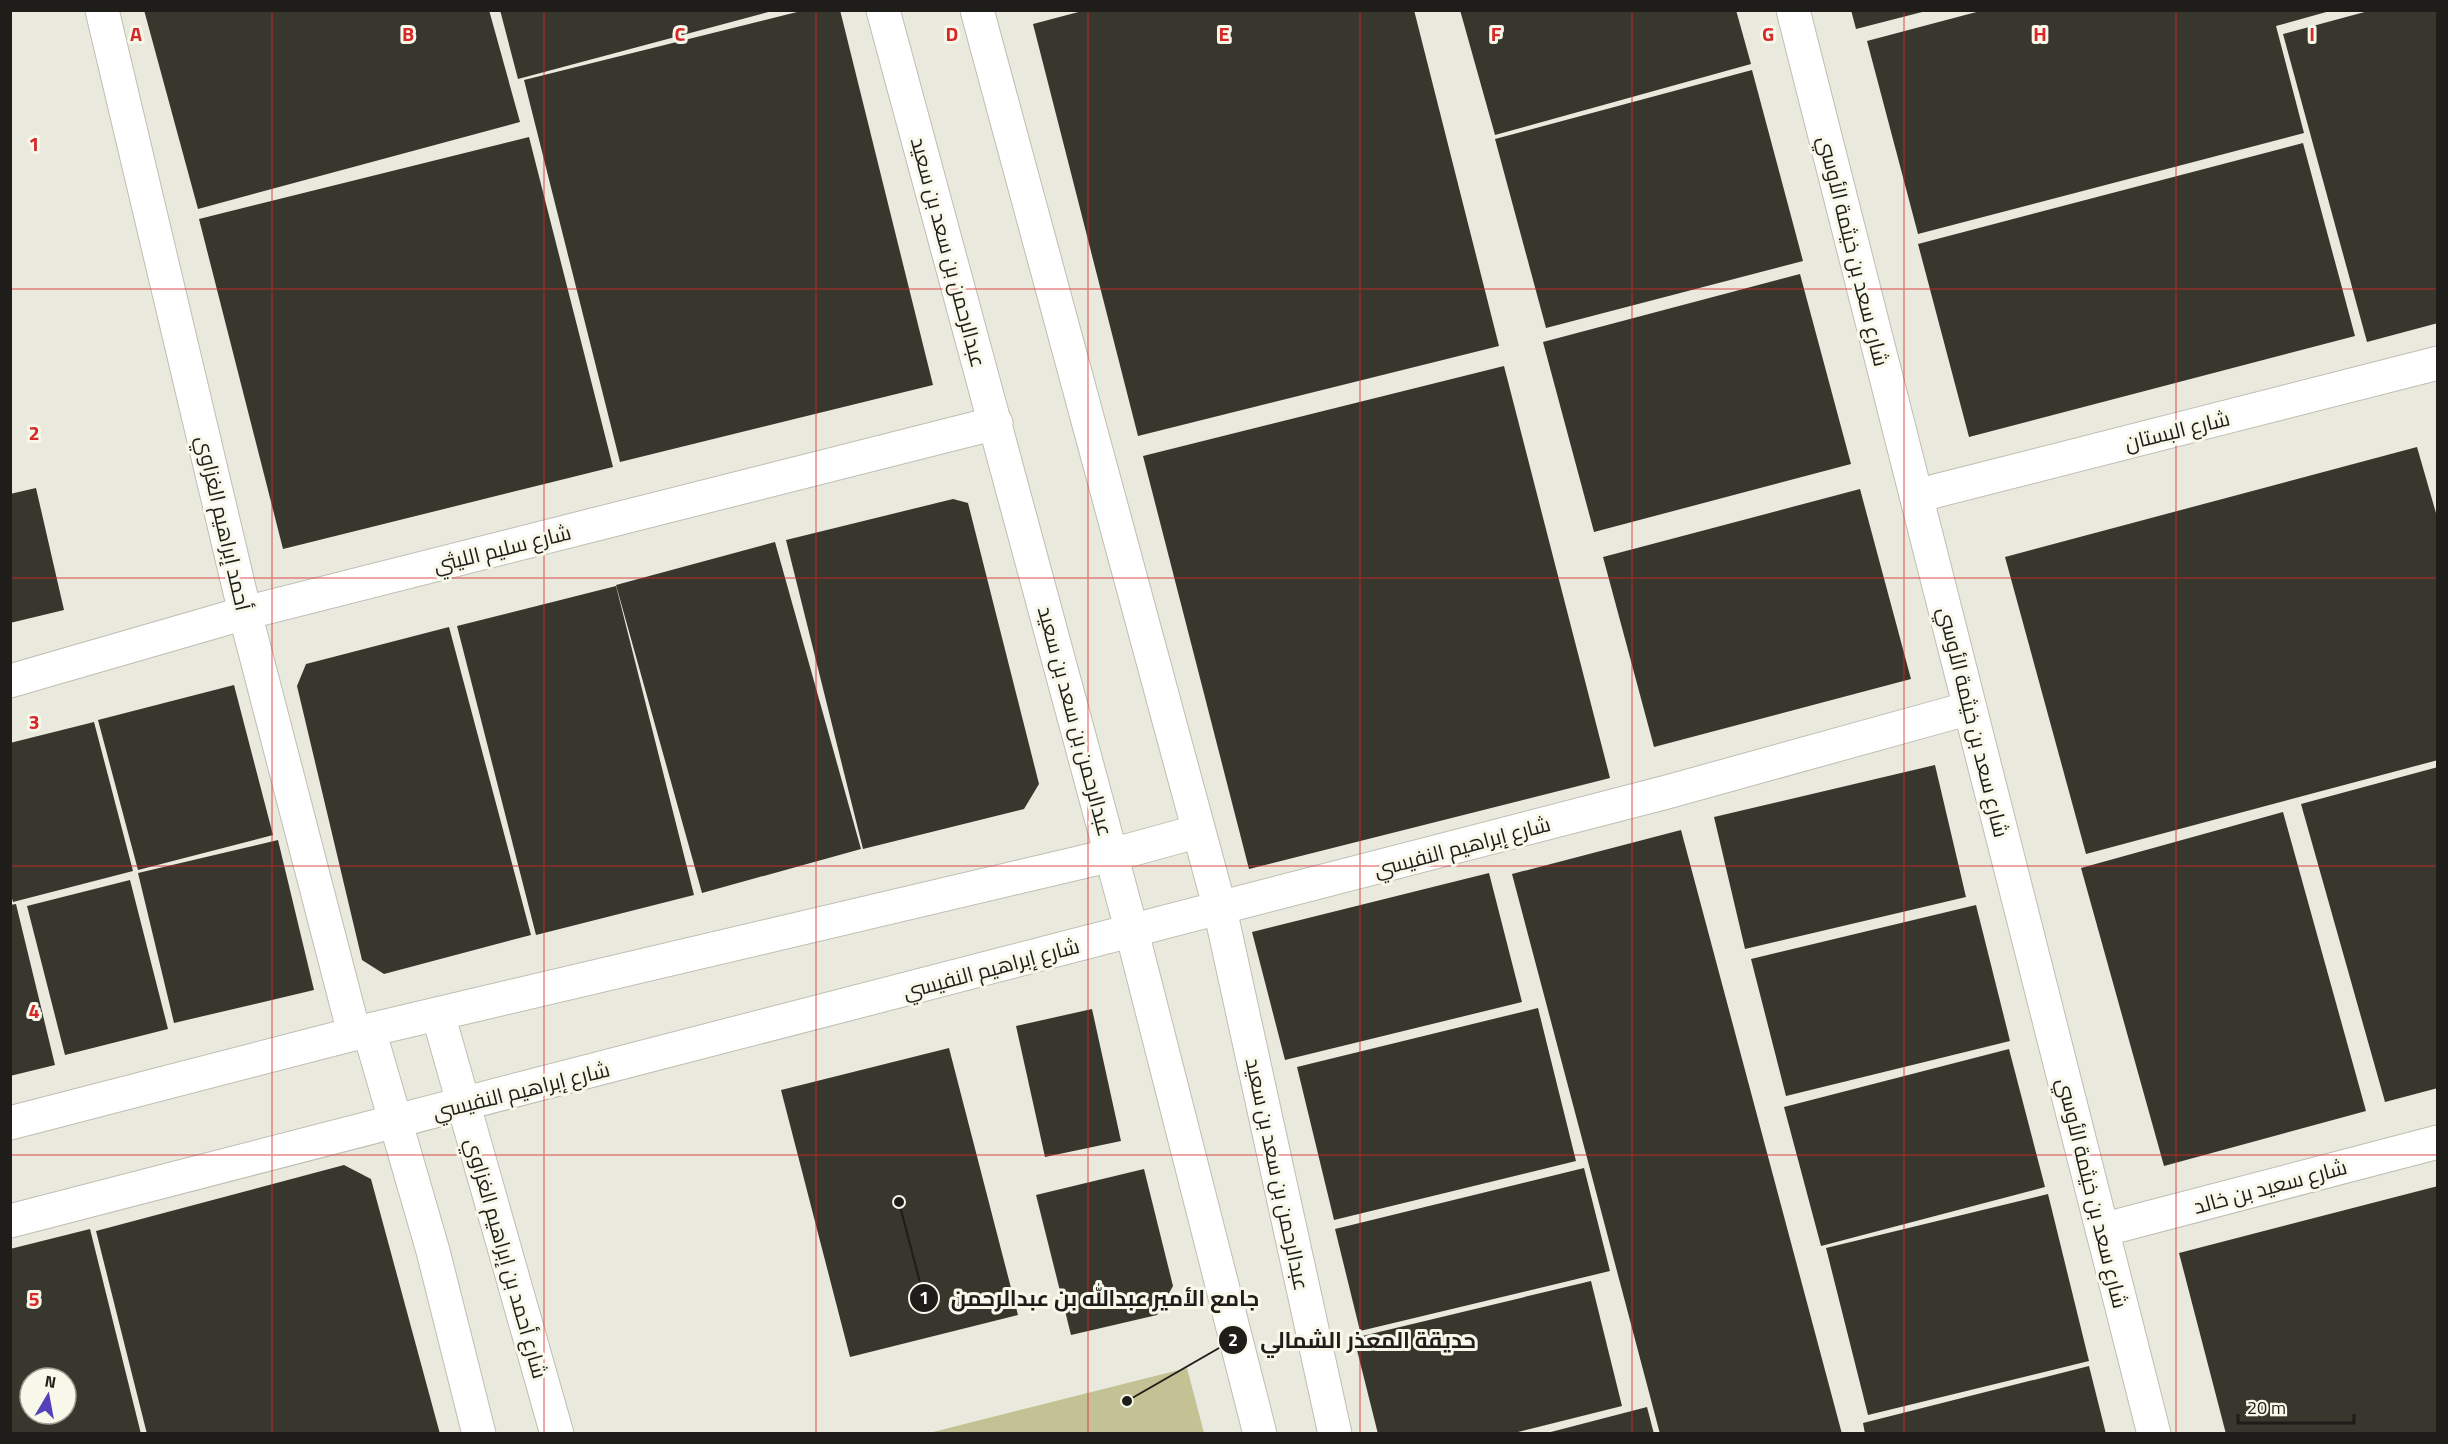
<svg xmlns="http://www.w3.org/2000/svg" width="2448" height="1444" viewBox="0 0 2448 1444" font-family="'Titillium Web',Cairo,sans-serif">
<style>
.green{fill:#c4c195}
.building{fill:#38372d;fill-rule:evenodd}
.lines{fill:none;stroke-linecap:round;stroke-linejoin:round}
.street-casing{stroke:#bfbeb2;stroke-width:35}
.secondary-casing{stroke:#bfbeb2;stroke-width:35}
.street{stroke:#fff;stroke-width:33}
.secondary{stroke:#fff;stroke-width:33}
.grid{fill:none;stroke:#d62828;stroke-width:1.5;stroke-opacity:0.55}
.labels{text-anchor:middle;dominant-baseline:central;stroke-width:6;stroke-linejoin:round;paint-order:stroke}
.street-label{font-size:21px;fill:#1e1d19;stroke:#f7f7ea}
.grid-label{font-size:20px;text-anchor:middle;font-weight:bold;fill:#d62828;stroke:#f7f7ea;stroke-width:6;stroke-linejoin:round;paint-order:stroke}
.leader{fill:none;stroke:#1e1d19;stroke-width:2}
.callout-dot{fill:#1e1d19;stroke:#f7f7ea;stroke-width:2}
.mark-label{font-size:18px;text-anchor:middle;font-weight:bold;fill:#fff}
.callout-label{font-size:22px;text-anchor:middle;font-weight:bold;fill:#1e1d19;stroke:#f7f7ea;stroke-width:6;stroke-linejoin:round;paint-order:stroke}
</style>
<rect width="100%" height="100%" fill="#eae9dd"/>
<path class="green" d="M 1187,1368 L 1204,1433 L 929,1433 Z"/>
<path class="building" d="M 144,10 L 489,10 L 520,122 L 198,209 Z
M 500,10 L 772,10 L 772,11 L 518,79 Z
M 805,10 L 840,10 L 933,385 L 620,462 L 524,80 Z
M 1086,10 L 1414,10 L 1499,346 L 1138,436 L 1033,24 Z
M 1460,10 L 1736,10 L 1751,64 L 1495,135 Z
M 1851,10 L 1926,10 L 1926,11 L 1856,29 Z
M 1984,10 L 2330,10 L 2330,11 L 2276,26 L 2304,133 L 1918,234 L 1867,41 Z
M 2372,10 L 2438,10 L 2438,323 L 2367,342 L 2283,34 Z
M 1752,70 L 1803,261 L 1546,328 L 1495,139 Z
M 529,137 L 613,467 L 283,549 L 199,219 Z
M 2303,143 L 2355,336 L 1969,437 L 1918,244 Z
M 1800,274 L 1851,464 L 1594,532 L 1543,342 Z
M 1504,366 L 1610,778 L 1249,869 L 1143,456 Z
M 2417,447 L 2438,520 L 2438,760 L 2086,854 L 2005,557 Z
M 36,488 L 64,610 L 10,623 L 10,494 Z
M 1860,489 L 1911,679 L 1654,747 L 1603,557 Z
M 953,499 L 968,503 L 1039,784 L 1024,809 L 863,849 L 786,540 Z
M 775,542 L 861,849 L 702,893 L 616,585 Z
M 616,586 L 694,895 L 536,935 L 457,626 Z
M 449,627 L 531,935 L 384,974 L 362,960 L 297,686 L 306,664 Z
M 234,685 L 273,835 L 138,870 L 98,720 Z
M 94,722 L 133,871 L 13,902 L 10,891 L 10,743 Z
M 1935,765 L 1966,897 L 1745,949 L 1714,817 Z
M 2438,767 L 2438,1088 L 2385,1102 L 2301,804 Z
M 2283,812 L 2366,1111 L 2164,1166 L 2081,868 Z
M 1681,830 L 1842,1434 L 1660,1434 L 1512,874 Z
M 278,840 L 314,990 L 174,1023 L 138,873 Z
M 1489,873 L 1522,1002 L 1285,1060 L 1252,932 Z
M 130,880 L 168,1029 L 65,1055 L 27,906 Z
M 16,904 L 55,1065 L 10,1076 L 10,905 Z
M 1976,905 L 2010,1041 L 1786,1096 L 1751,959 Z
M 1538,1008 L 1576,1161 L 1334,1220 L 1297,1067 Z
M 1092,1009 L 1121,1141 L 1045,1157 L 1016,1026 Z
M 949,1048 L 1018,1315 L 850,1357 L 781,1090 Z
M 2009,1049 L 2045,1187 L 1821,1246 L 1784,1107 Z
M 344,1165 L 371,1179 L 440,1434 L 147,1434 L 96,1231 Z
M 1584,1168 L 1610,1271 L 1360,1331 L 1335,1229 Z
M 1144,1169 L 1173,1286 L 1157,1315 L 1071,1335 L 1036,1195 Z
M 2438,1186 L 2438,1434 L 2226,1434 L 2179,1253 Z
M 2048,1194 L 2089,1361 L 1868,1415 L 1826,1248 Z
M 90,1229 L 141,1434 L 10,1434 L 10,1249 ZM 30,1378 L 66,1378 L 66,1414 L 30,1414 Z
M 1591,1281 L 1622,1406 L 1510,1434 L 1378,1434 L 1354,1338 Z
M 2089,1366 L 2106,1434 L 1865,1434 L 1863,1423 Z
M 1647,1407 L 1654,1434 L 1547,1434 L 1547,1433 Z"/>
<g class="lines">
<g class="street-casing">
<path id="street" d="M 102,10 L 245,613 L 354,1033
M 1793,10 L 2154,1434
M 1916,496 L 2438,363
M 10,681 L 245,613 L 996,423
M 2102,1230 L 2438,1142"/>
</g>
<g class="secondary-casing">
<path id="secondary" d="M 883,10 L 1132,932 L 1260,1434
M 977,10 L 1220,909 L 1335,1434
M 438,1014 L 557,1434
M 369,1030 L 433,1251 L 479,1434
M 10,1123 L 369,1030 L 1112,855 L 1199,831
M 10,1221 L 1667,792 L 1970,708"/>
</g>
<use href="#street" class="street"/>
<use href="#secondary" class="secondary"/>
</g>
<path class="grid" d="M 272,10 L 272,1434M 544,10 L 544,1434M 816,10 L 816,1434M 1088,10 L 1088,1434M 1360,10 L 1360,1434M 1632,10 L 1632,1434M 1904,10 L 1904,1434M 2176,10 L 2176,1434M 10,289 L 2438,289M 10,578 L 2438,578M 10,866 L 2438,866M 10,1155 L 2438,1155"/>
<g class="labels">
<g class="street-label">
<text transform="translate(1854 251) rotate(76)">شارع سعد بن خيثمة الأوسي</text>
<text transform="translate(949 252) rotate(75)">عبدالرحمن بن سعد بن سعيد</text>
<text transform="translate(2177 430) rotate(-14)">شارع البستان</text>
<text transform="translate(224 523) rotate(77)">أحمد إبراهيم الغزاوي</text>
<text transform="translate(502 548) rotate(-14)">شارع سليم الليثي</text>
<text transform="translate(1076 721) rotate(75)">عبدالرحمن بن سعد بن سعيد</text>
<text transform="translate(1974 722) rotate(76)">شارع سعد بن خيثمة الأوسي</text>
<text transform="translate(1462 846) rotate(-15)">شارع إبراهيم النفيسي</text>
<text transform="translate(991 968) rotate(-15)">شارع إبراهيم النفيسي</text>
<text transform="translate(521 1090) rotate(-14)">شارع إبراهيم النفيسي</text>
<text transform="translate(1278 1174) rotate(78)">عبدالرحمن بن سعد بن سعيد</text>
<text transform="translate(2270 1186) rotate(-15)">شارع سعيد بن خالد</text>
<text transform="translate(2093 1193) rotate(76)">شارع سعد بن خيثمة الأوسي</text>
<text transform="translate(507 1258) rotate(74)">شارع أحمد بن إبراهيم الغزاوي</text>
</g>
</g>
<g class="grid-label">
<text x="136" y="41">A</text>
<text x="408" y="41">B</text>
<text x="680" y="41">C</text>
<text x="952" y="41">D</text>
<text x="1224" y="41">E</text>
<text x="1496" y="41">F</text>
<text x="1768" y="41">G</text>
<text x="2040" y="41">H</text>
<text x="2312" y="41">I</text>
<text x="34" y="151">1</text>
<text x="34" y="440">2</text>
<text x="34" y="729">3</text>
<text x="34" y="1018">4</text>
<text x="34" y="1306">5</text>
</g>
<path class="leader" d="M899 1202L924 1298M1127 1401L1233 1340"/>
<g class="callout-dot">
<circle cx="899" cy="1202" r="6"/>
<circle cx="1127" cy="1401" r="6"/>
<circle cx="924" cy="1298" r="15"/>
<circle cx="1233" cy="1340" r="15"/>
</g>
<g class="mark-label">
<text x="924" y="1304">1</text>
<text x="1233" y="1346">2</text>
</g>
<g class="callout-label">
<text x="1105" y="1306">جامع الأمير عبدالله بن عبدالرحمن</text>
<text x="1368" y="1348">حديقة المعذر الشمالي</text>
</g>
<rect width="2448" height="1444" fill="none" stroke="#1e1d19" stroke-width="24"/>
<g transform="translate(48 1396) rotate(10)"><circle r="28" fill="#f7f7ea" stroke="#a0a096" stroke-width="1.5"/>
<path d="M0-4.5L10 22L0 15L-10 22Z" fill="#5440b8"/>
<text y="-9" font-size="16" font-weight="bold" text-anchor="middle" fill="#1e1d19">N</text>
</g>
<path d="M2238 1414v9h116v-9" fill="none" stroke="#1e1d19" stroke-width="3"/>
<text x="2247" y="1414" font-size="18" fill="#1e1d19" stroke="#f7f7ea" stroke-width="4.5" paint-order="stroke">20 m</text>
</svg>
